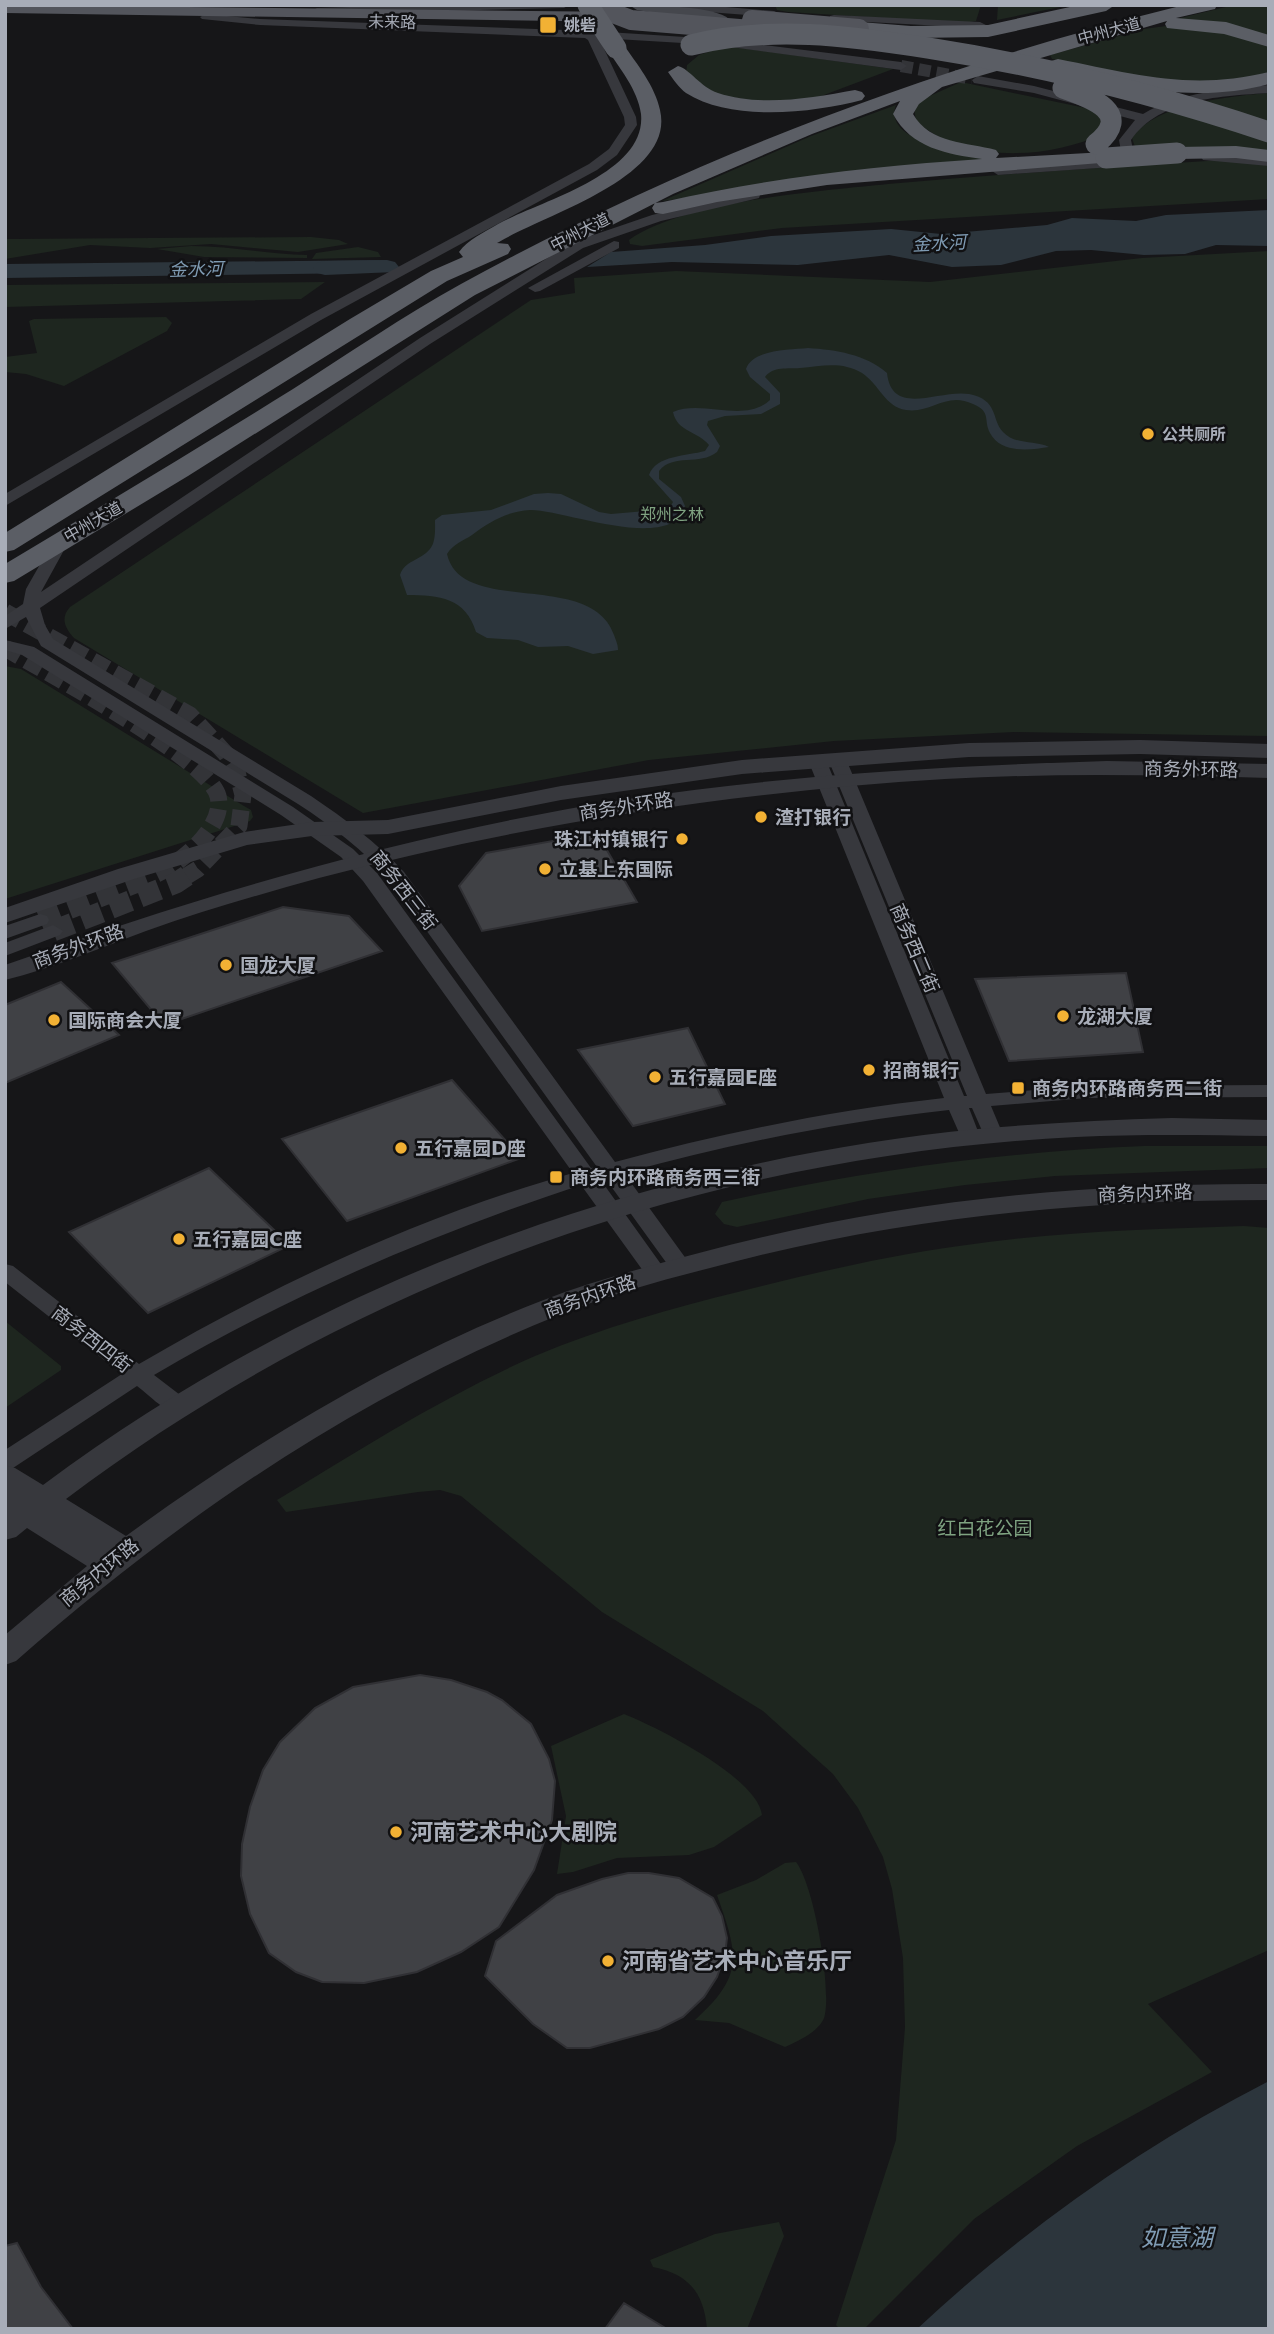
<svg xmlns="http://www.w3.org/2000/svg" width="1274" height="2334" viewBox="0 0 1274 2334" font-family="'DejaVu Sans','Noto Sans SC',sans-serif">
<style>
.green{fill:#1e261f}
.water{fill:#2c353c}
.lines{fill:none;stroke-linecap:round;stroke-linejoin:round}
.river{fill:#2c353c;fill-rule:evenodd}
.building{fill:#404145;stroke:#303034;stroke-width:2}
.minor-tunnel-far2{stroke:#333438;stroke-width:12;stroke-dasharray:12 6;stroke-linecap:butt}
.minor-tunnel-far1{stroke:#333438;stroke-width:17;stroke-dasharray:17 8;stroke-linecap:butt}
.minor-tunnel{stroke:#333438;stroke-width:21;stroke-dasharray:21 10;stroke-linecap:butt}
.minor{fill:#37383d;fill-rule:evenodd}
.tertiary{fill:#37383d;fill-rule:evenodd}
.secondary{fill:#45474d;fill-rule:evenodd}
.primary{fill:#53555c;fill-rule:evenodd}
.trunk{fill:#5b5e65;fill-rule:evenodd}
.primary-bridge{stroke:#53555c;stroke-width:20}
.trunk-bridge{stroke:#5b5e65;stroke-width:21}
.poi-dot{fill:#f2b134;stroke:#111113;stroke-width:2.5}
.labels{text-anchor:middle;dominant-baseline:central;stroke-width:5;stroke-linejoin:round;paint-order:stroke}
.far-street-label{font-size:16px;fill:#a8adb8;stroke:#111113}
.far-poi-label{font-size:16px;font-weight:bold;fill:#a8adb8;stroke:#111113;text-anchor:start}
.far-park-label{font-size:16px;fill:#7fa381;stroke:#111113}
.far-water-label{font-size:18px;font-style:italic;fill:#7f9bb3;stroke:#111113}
.street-label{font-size:19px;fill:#a8adb8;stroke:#111113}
.poi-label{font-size:19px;font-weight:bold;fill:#a8adb8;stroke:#111113;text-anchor:start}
.park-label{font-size:19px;fill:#7fa381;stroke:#111113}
.near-poi-label{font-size:23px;font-weight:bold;fill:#a8adb8;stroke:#111113;text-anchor:start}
.near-water-label{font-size:24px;font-style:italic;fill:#7f9bb3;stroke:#111113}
</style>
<rect width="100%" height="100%" fill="#161618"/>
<path class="green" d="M 775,5 L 981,5 L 976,21 L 964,23 L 788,12 L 777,10 Z
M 998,5 L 1070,5 L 997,20 Z
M 1234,5 L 1269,5 L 1269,37 L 1168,21 Z
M 1166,26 L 1193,26 L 1263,43 L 1269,47 L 1269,72 L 1254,79 L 1168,83 L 1052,59 L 1050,55 L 1144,29 Z
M 727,46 L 893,69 L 816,98 L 760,102 L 712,94 L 686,74 L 687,65 L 699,55 Z
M 961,82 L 1100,111 L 1102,134 C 1047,160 963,163 916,121 L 914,108 L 923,99 Z
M 1269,93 L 1269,152 L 1135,147 L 1132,138 C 1154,104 1231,96 1269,93 Z
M 896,105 C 880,147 988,157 1014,160 L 662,201 L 811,136 Z
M 1223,160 L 1269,165 L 1269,199 L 782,228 L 642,246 L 630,244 L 629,240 C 684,201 820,191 888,184 C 1000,174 1111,167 1223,160 Z
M 311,237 L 339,240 L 348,244 L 298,252 L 211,244 L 150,248 L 90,245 L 5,259 L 5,239 L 13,239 Z
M 191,246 C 230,246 268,254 307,255 L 307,258 L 204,257 L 157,249 Z
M 358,247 L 378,252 L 381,257 L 312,259 L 316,253 Z
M 1269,251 L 1269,736 L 1014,732 L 834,741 L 649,760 L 363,813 L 74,638 C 65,628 60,618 70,607 L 531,300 L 575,293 L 574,278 L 676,271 L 930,282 L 1142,258 Z
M 325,282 L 301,299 L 5,307 L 5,285 Z
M 166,317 L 172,323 L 167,331 L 64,386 L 26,374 L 5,372 L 5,357 L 37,353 L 29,321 L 34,319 Z
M 5,666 L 21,669 L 244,806 L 251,810 L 253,817 L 250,821 L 5,899 Z
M 1144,1146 L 1269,1146 L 1269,1168 L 1055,1176 L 965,1185 L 868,1199 L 737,1227 L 724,1224 L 715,1214 L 722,1202 C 861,1171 1001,1152 1144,1146 Z
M 1244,1226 L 1269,1228 L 1269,1950 L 1148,2004 L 1212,2072 L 1077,2146 L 974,2219 L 864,2329 L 840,2329 L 836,2325 L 896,2140 L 905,2027 L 903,1958 L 892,1889 L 883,1857 L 858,1808 L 833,1774 L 763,1711 L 602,1612 L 461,1496 L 440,1490 L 418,1492 L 286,1512 L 277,1500 C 361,1449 444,1396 535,1356 C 602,1328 671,1308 742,1291 C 813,1273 886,1256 959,1246 C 1053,1232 1149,1229 1244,1226 Z
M 5,1321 L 61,1366 L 61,1370 L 5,1408 Z
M 624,1714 C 657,1727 758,1778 762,1815 L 714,1847 L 689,1855 L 617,1858 L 573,1872 L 557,1874 L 566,1816 L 551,1746 Z
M 796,1862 C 814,1885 831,1984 825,2014 C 823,2030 798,2041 785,2047 L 729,2023 L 695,2020 C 745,1975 738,1955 717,1895 L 756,1880 L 785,1863 Z
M 779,2222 L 784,2236 L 747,2329 L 707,2329 C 704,2292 688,2274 653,2267 L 650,2260 L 715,2234 Z"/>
<path class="water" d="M 1269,210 L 1269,246 L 1216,245 L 1185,254 L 1144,255 L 1091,250 L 1056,251 L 1001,265 L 952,267 L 889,255 L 798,265 L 672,262 L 587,267 L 611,252 L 705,245 L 771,236 L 891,229 L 941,234 L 1047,225 L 1072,218 L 1136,221 L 1166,215 Z
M 387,260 L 363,273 L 5,278 L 5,264 Z
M 808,348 C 836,350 865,354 887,373 C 892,418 939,389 969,394 C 999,400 991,419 1003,432 C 1015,445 1034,440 1049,447 C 1030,450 1001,454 990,433 C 983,420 992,412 973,404 C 946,391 931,414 906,410 C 885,407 879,384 862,373 C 842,361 822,366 800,368 C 788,369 773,366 765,377 L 780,393 L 780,404 L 761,414 L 725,416 L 708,421 L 707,425 L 720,446 L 717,452 C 700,466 673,453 659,471 L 659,479 L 681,497 L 685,506 C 673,554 562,509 530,510 C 508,511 489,522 472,535 C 463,541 453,544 447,554 C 461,617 591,569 614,635 C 616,641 618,644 618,650 L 593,654 L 568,646 L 538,647 L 518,640 L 487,638 L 476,632 C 466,598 439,595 407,595 L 400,575 C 405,560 420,561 430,549 C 436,542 435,529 435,520 L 442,515 L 491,510 L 534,494 L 548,493 L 561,494 L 599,512 L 611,514 L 669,509 L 673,502 L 649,475 C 656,455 687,456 705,451 L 709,445 C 698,431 677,432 673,412 C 703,399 744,424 770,400 L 770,394 L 750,377 L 746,369 C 753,349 790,350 808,348 Z
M 1269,2081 L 1269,2329 L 917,2329 C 1023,2230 1140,2147 1269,2081 Z"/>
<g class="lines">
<path class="river" d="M 387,260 L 395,262 L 399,267 L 395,272 L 325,275 L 317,273 L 313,268 L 317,263 L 325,261 Z"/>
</g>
<path class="building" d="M 597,833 L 637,902 L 482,931 L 459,886 L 486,853 Z
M 283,907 L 349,916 L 382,951 L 164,1025 L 112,963 Z
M 1126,973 L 1143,1052 L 1009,1061 L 975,979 Z
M 61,982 L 119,1035 L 5,1083 L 5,1005 Z
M 688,1028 L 725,1104 L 633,1126 L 578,1050 Z
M 452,1080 L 521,1158 L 347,1221 L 282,1139 Z
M 209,1168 L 290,1245 L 148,1313 L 69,1232 Z
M 420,1675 L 451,1680 L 487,1692 L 502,1700 L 531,1724 L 549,1759 L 555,1781 L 552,1820 L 534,1870 L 499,1927 L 461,1952 L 417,1972 L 364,1983 L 322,1982 L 296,1972 L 269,1953 L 250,1914 L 241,1876 L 242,1844 L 250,1807 L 263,1770 L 280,1742 L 315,1708 L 353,1687 Z
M 628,1873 L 649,1873 L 679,1878 L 713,1898 L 722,1916 L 727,1938 L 725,1954 L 717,1977 L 704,1997 L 683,2017 L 659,2029 L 590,2048 L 567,2048 L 533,2024 L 485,1976 L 496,1941 L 557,1895 L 602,1879 Z
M 17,2243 L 41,2287 L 73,2329 L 5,2329 L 5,2246 Z
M 624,2303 L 667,2329 L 605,2329 Z"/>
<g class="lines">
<path class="minor-tunnel-far2" d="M 901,66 L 972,79"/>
<path class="minor-tunnel-far1" d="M 5,612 L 190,715 L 226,754 L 237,772 L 243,795 L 239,826 L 198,869 L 185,877
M 5,648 C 44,671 208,758 218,796 C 226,829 176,867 150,877"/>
<path class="minor-tunnel" d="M 40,920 L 155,875
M 53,931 L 176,883 L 188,875"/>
<path class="minor" d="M 415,5 L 569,5 L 564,8 L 317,14 L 311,11 L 317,8 Z
M 650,5 L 703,5 L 774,11 L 780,14 L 774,17 L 655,8 Z
M 206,14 L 260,19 L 592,31 L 716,39 L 901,62 L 907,66 L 901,70 L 716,45 L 599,38 L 636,117 L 637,125 L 617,155 L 597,170 L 321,320 L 5,506 L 5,494 L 311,314 L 589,164 L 609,149 L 625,125 L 624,117 L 588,40 L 585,38 L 260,25 L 202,19 L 200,17 Z
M 834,15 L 980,22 L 986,25 L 980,28 L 830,20 L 830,16 Z
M 978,76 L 1034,86 L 1143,114 C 1180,92 1227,89 1269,85 L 1269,93 C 1223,96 1160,98 1131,140 L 1133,150 L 1143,162 L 1141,165 L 998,175 L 992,171 L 994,168 L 1127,158 L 1121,151 L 1119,140 L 1135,120 L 1034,93 L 974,83 L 972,80 Z
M 1207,153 L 1269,158 L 1269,166 L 1203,160 L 1201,157 Z
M 754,191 L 760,195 L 759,198 L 661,221 L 583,248 L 430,344 L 40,608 L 45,625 L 53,639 L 311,796 C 345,819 376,842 404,872 L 615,1162 C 723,1133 833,1110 944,1098 L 808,760 L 817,755 L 826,760 L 964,1096 L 967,1096 L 828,759 L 831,755 L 837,754 L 846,759 L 986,1094 L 1087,1086 L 1269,1085 L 1269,1097 L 1087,1098 L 991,1106 L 1004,1137 L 1001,1142 L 987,1142 L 972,1108 L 969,1108 L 981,1139 L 978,1144 L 964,1144 L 949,1110 C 839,1122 730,1144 624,1173 L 692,1267 L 689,1272 L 673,1272 L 605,1178 L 600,1179 L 668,1274 L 665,1279 L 657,1281 L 649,1279 L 581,1185 C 430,1235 292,1294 154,1375 L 188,1401 L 192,1407 L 188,1413 C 169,1418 152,1397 137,1386 L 13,1468 L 5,1470 L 5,1450 L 122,1374 L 5,1282 L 5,1264 L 13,1266 L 139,1364 C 275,1284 421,1216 573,1173 L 363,881 L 341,857 L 281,815 L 22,655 L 5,650 L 5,640 L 34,647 L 293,807 L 353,849 L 377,873 L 591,1168 L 597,1167 L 390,880 C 363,850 332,826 298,804 L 41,646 L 26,617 L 5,629 L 5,616 L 23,604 L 26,589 L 55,538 L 67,538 L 69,541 L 41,592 L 420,338 L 573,242 L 652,215 Z
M 614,241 L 619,242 L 619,248 L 540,291 L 535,292 L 528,288 Z
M 40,914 L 47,916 L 49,920 L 47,924 L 5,939 L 5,926 Z
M 53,925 L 63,931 L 60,935 L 5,956 L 5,943 Z"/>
<path class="tertiary" d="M 1140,740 L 1269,744 L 1269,758 L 1140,754 L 969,757 L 742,774 L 561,800 L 388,834 L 312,836 L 247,845 L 134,879 L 5,923 L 5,908 L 118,869 L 244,832 L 312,822 L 388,820 L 561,786 L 742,760 L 969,743 Z
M 1107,761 L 1269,764 L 1269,778 C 1161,775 1053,773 945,779 C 734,792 523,824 319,878 C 261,894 202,911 146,931 C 100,948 53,968 5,980 L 5,965 C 208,893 415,832 628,799 C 787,775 946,766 1107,761 Z
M 1172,1118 L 1269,1120 L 1269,1136 C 1204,1135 1140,1134 1076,1137 C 712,1155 357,1279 66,1499 L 126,1536 C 255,1442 392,1359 541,1301 C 592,1281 646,1267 699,1253 C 888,1202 1073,1183 1269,1184 L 1269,1200 C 1079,1200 894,1218 710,1268 C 659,1281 608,1295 559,1315 C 357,1396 178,1518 16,1661 L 5,1665 L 5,1635 L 87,1566 L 27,1528 L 16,1537 L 5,1540 L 5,1465 L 15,1468 L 43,1485 C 315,1283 642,1162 978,1129 C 1042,1123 1107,1120 1172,1118 Z"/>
<path class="secondary" d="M 629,5 C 650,5 716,6 729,19 L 721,24 L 637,10 Z"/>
<path class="primary" d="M 5,5 L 628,12 L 637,17 L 628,22 L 5,13 Z"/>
<path class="trunk" d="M 1079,5 L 1115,5 L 1106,11 L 988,37 L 911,38 L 822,31 L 813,25 L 822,19 L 911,26 L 988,25 Z
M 1184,5 L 1217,5 L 1215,9 L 1176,18 L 1226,22 L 1269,35 L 1269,47 L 1224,34 L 1167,28 L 1165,24 L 1167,21 L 942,87 L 919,104 L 913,114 C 930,144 967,142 996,150 L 999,154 L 996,158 L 1106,152 L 1113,154 L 1116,158 L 1113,162 L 827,185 L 717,202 L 663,214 L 655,213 L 652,208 L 655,203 L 663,202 C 769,178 874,166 982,159 C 947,154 911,148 893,114 L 900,101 L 812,134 L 673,194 L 475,295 L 188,476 L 14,581 L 5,583 L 5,564 C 102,506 198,448 293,389 C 348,354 403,316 461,284 C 689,159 932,67 1184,5 Z
M 616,42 L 623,44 C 637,64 655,86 660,110 C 676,177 545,214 499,242 L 497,243 L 508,244 L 511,249 L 508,254 L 447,281 L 14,550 L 5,552 L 5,533 L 350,319 L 431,271 L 463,257 L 459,252 C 467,240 485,232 498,224 C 540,201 647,174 641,114 C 638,90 619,67 606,48 Z
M 1058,59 C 1134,74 1191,91 1269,72 L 1269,84 C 1197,104 1122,87 1051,69 L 1048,65 L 1051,61 Z
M 678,66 C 690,69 700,87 718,93 C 760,107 812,98 855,90 L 862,92 L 865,96 L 862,100 C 813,113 731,122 686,93 C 679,88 673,79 668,72 Z
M 1236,146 L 1269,150 L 1269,162 L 1236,158 L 1177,159 L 1170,157 L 1167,153 L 1170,149 L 1177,147 Z"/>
<path class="primary-bridge" d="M 592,5 L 631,20 L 775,32
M 752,20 L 859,29"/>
<path class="trunk-bridge" d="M 588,5 L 616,48
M 691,45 C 770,25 849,36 928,48 C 1044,66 1158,95 1269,132
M 1063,88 C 1092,98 1134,113 1096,144
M 1106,158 L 1177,153"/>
</g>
<g class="poi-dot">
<rect x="539" y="16" width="18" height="18" rx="3.5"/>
<circle cx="1148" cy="434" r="7"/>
<circle cx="761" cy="817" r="7"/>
<circle cx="682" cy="839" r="7"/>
<circle cx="545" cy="869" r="7"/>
<circle cx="226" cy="965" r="7"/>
<circle cx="1063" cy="1016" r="7"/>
<circle cx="54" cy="1020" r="7"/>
<circle cx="869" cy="1070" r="7"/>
<circle cx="655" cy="1077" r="7"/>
<rect x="1011" y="1081" width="14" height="14" rx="3.5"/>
<circle cx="401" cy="1148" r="7"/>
<rect x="549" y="1170" width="14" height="14" rx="3.5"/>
<circle cx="179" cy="1239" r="7"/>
<circle cx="396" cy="1832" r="7"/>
<circle cx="608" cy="1961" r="7"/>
</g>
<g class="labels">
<g class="far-street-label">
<text transform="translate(392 22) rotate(1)">未来路</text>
<text transform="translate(1109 31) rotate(-15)">中州大道</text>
<text transform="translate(580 232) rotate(-27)">中州大道</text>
<text transform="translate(93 522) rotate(-30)">中州大道</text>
</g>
<g class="far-poi-label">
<text x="564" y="25">姚砦</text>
<text x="1162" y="434">公共厕所</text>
</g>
<g class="far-park-label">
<text x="672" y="514">郑州之林</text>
</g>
<g class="far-water-label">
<text transform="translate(939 243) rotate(-3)">金水河</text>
<text transform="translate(196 269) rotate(-1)">金水河</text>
</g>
<g class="street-label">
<text transform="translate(1191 769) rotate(1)">商务外环路</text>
<text transform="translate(626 806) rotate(-9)">商务外环路</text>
<text transform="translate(404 890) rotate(52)">商务西三街</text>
<text transform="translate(78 946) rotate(-20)">商务外环路</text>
<text transform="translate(915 948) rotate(67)">商务西二街</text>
<text transform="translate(1145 1193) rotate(-2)">商务内环路</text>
<text transform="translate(590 1296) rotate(-19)">商务内环路</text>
<text transform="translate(92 1339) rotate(38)">商务西四街</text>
<text transform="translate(99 1572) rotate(-39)">商务内环路</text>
</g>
<g class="poi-label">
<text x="775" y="817">渣打银行</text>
<text x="668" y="839" text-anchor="end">珠江村镇银行</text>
<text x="559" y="869">立基上东国际</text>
<text x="240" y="965">国龙大厦</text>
<text x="1077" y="1016">龙湖大厦</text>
<text x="68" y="1020">国际商会大厦</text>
<text x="883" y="1070">招商银行</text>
<text x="669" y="1077">五行嘉园E座</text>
<text x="1032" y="1088">商务内环路商务西二街</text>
<text x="415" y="1148">五行嘉园D座</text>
<text x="570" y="1177">商务内环路商务西三街</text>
<text x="193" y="1239">五行嘉园C座</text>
</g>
<g class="park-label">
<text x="985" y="1528">红白花公园</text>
</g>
<g class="near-poi-label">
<text x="410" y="1832">河南艺术中心大剧院</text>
<text x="622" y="1961">河南省艺术中心音乐厅</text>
</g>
<g class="near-water-label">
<text x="1177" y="2238">如意湖</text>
</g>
</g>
<rect width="1274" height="2334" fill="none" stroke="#a8adb8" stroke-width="14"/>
</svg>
